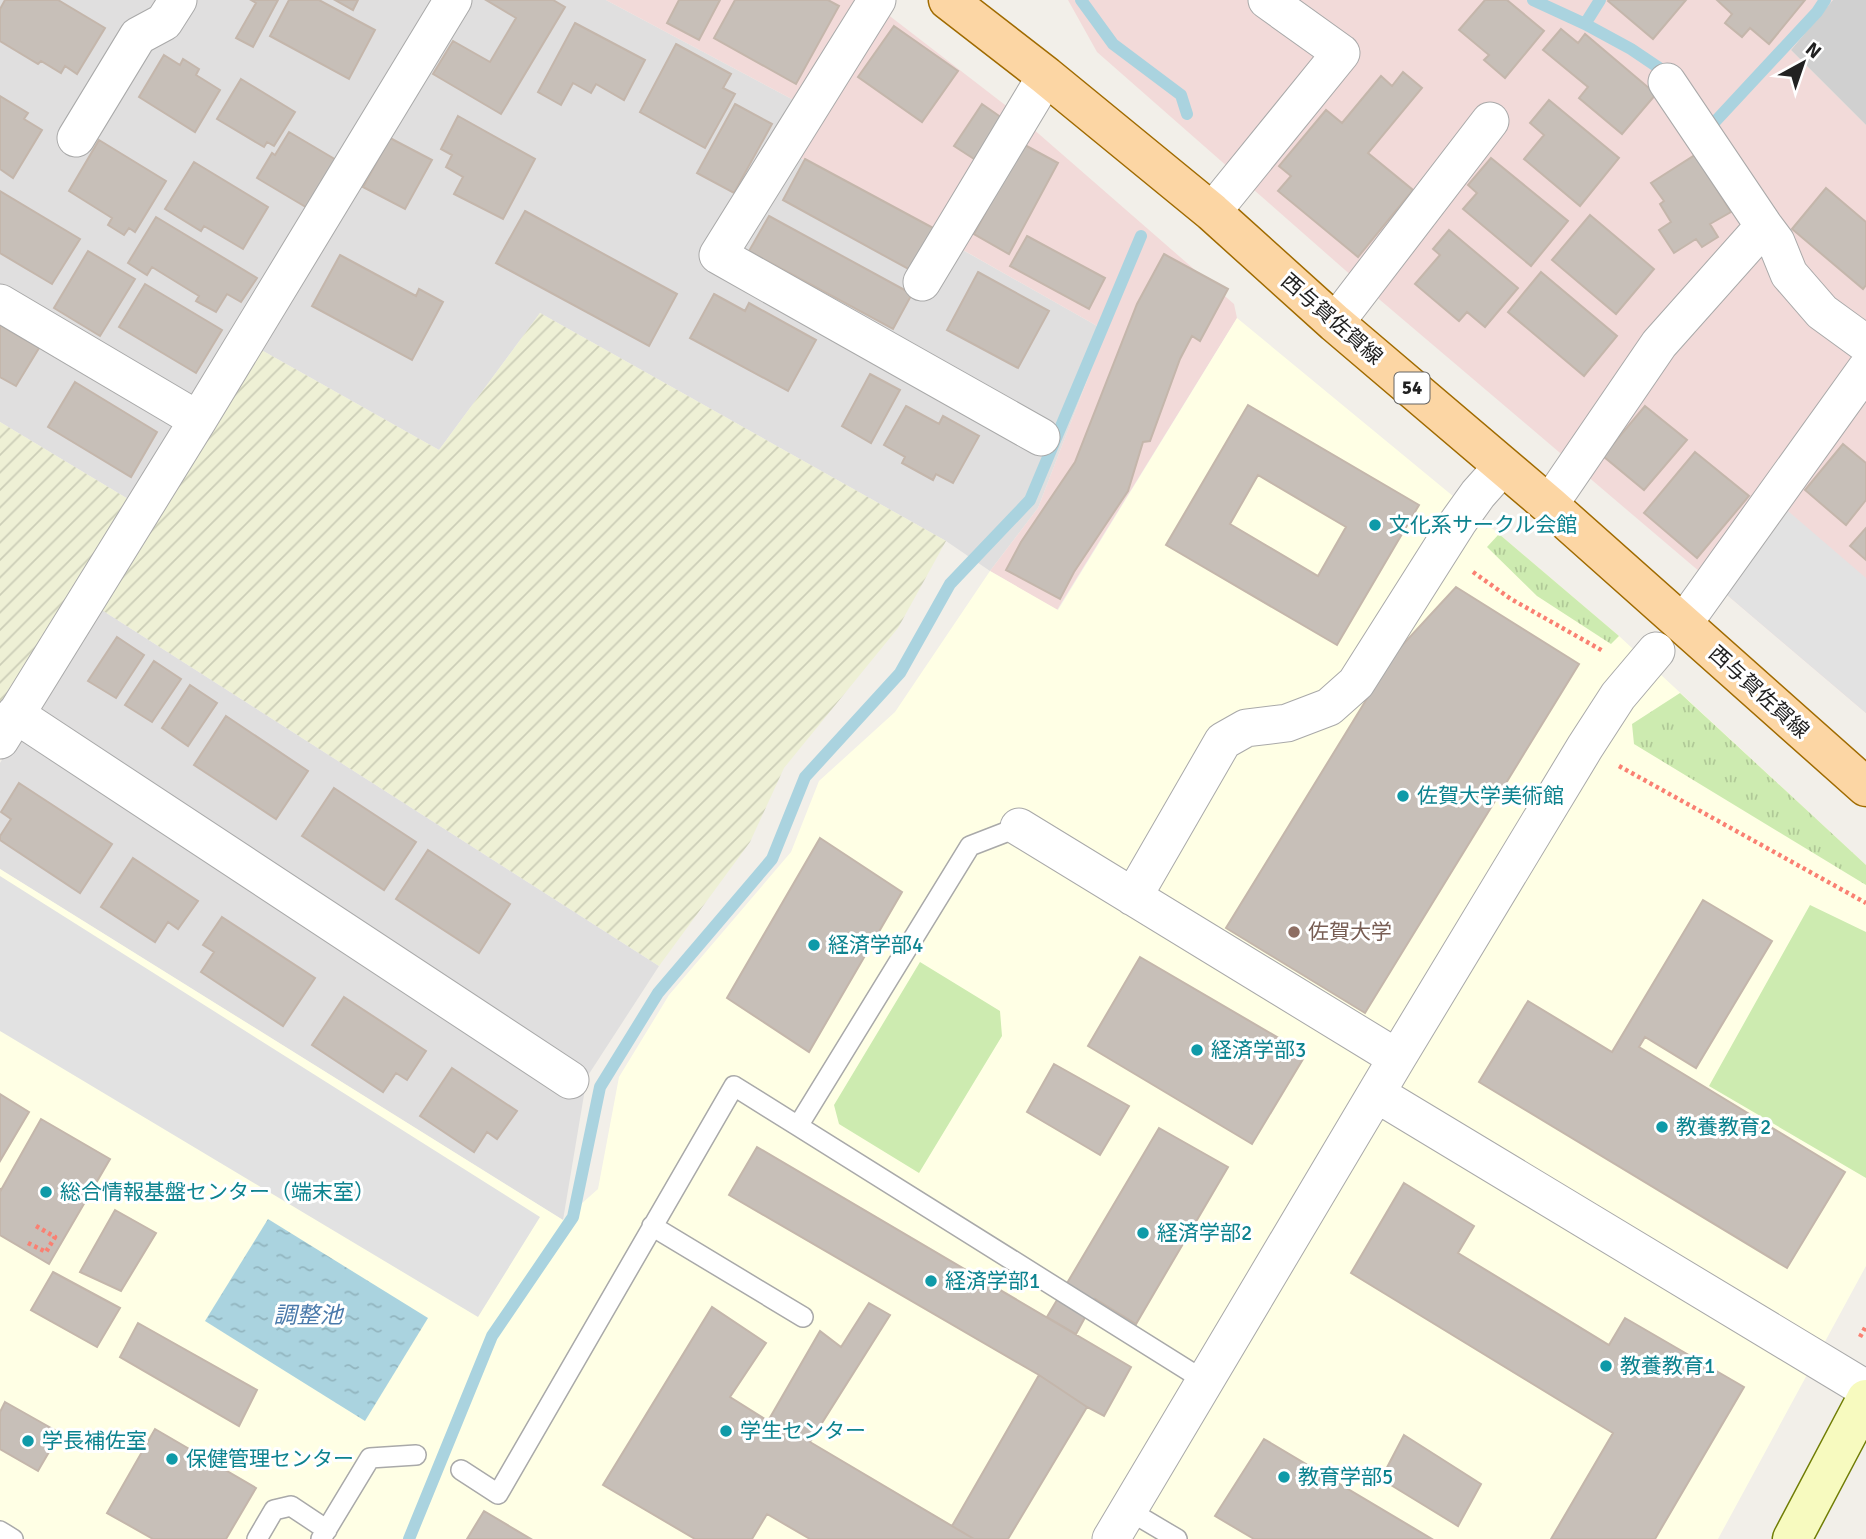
<svg xmlns="http://www.w3.org/2000/svg" width="1866" height="1539" viewBox="0 0 1866 1539" font-family="Signika,'Noto Sans JP',sans-serif">
<style>
.residential{fill:#e0dfdf}
.commercial{fill:#f2dad9}
.education{fill:#ffffe5}
.religious{fill:#d0d0d0}
.farmland{fill:url(#farmland-furrows)}
.grass{fill:url(#grass-tufts)}
.garden{fill:#cdebb0}
.parking{fill:#e2e2e2}
.water{fill:url(#water-ripples)}
.lines{fill:none;stroke-linecap:round;stroke-linejoin:round}
.stream{stroke:#aad3df;stroke-width:12}
.building{fill:#c7bfb8;stroke:#c4b6ab;stroke-width:2;fill-rule:evenodd}
.lane-casing{stroke:#a9a9a9;stroke-width:22}
.street-casing{stroke:#a9a9a9;stroke-width:39}
.secondary-casing{stroke:#707d05;stroke-width:41}
.primary-casing{stroke:#a06b00;stroke-width:41}
.path{stroke:#fa8072;stroke-width:4.5;stroke-dasharray:3.5 3.5;stroke-linecap:butt}
.lane{stroke:#fff;stroke-width:19}
.street{stroke:#fff;stroke-width:37}
.secondary{stroke:#f7fabf;stroke-width:38}
.primary{stroke:#fcd6a4;stroke-width:38}
.culture-dot{fill:#0f9aa8;stroke:#fff;stroke-width:2.5}
.education-dot{fill:#8d6e63;stroke:#fff;stroke-width:2.5}
.labels{text-anchor:middle;dominant-baseline:central;stroke-width:6;stroke-linejoin:round;paint-order:stroke}
.shield{fill:#fff;stroke:#646464;stroke-width:2}
.shield-label{font-size:19px;font-weight:bold;fill:#222}
.street-label{font-size:21px;fill:#222;stroke:#fff}
.culture-label{font-size:21px;fill:#0d838f;stroke:#fff;text-anchor:start}
.education-label{font-size:21px;fill:#785e54;stroke:#fff;text-anchor:start}
.water-label{font-size:23px;font-style:italic;fill:#4a7aab;stroke:#fff}
</style>
<defs>
<pattern id="farmland-furrows" width="10" height="10" patternUnits="userSpaceOnUse" patternTransform="scale(1.75)"><rect width="10" height="10" fill="#eef0d5"/><path d="M-1 1l2-2M0 10L10 0M9 11l2-2" fill="none" stroke="#ccceb7"/></pattern>
<pattern id="grass-tufts" width="24" height="20" patternUnits="userSpaceOnUse" patternTransform="scale(1.75)"><rect width="24" height="20" fill="#cdebb0"/><path d="M3 7l-1-3M5 7V3M7 7l1-3M15 17l-1-3M17 17v-4M19 17l1-3" fill="none" stroke="#b0c997"/></pattern>
<pattern id="water-ripples" width="26" height="14" patternUnits="userSpaceOnUse" patternTransform="scale(1.75)"><rect width="26" height="14" fill="#aad3df"/><path d="M2 4q2-2 4 0t4 0M15 11q2-2 4 0t4 0" fill="none" stroke="#92b5bf"/></pattern>
</defs>
<rect width="100%" height="100%" fill="#f2efe9"/>
<path class="residential" d="M 0,0 L 606,0 L 801,104 L 777,145 L 1106,331 L 1038,508 L 990,571 L 946,541 L 540,313 L 439,450 L 256,347 L 133,502 L 0,422 Z
M 94,605 L 659,966 L 587,1077 L 563,1220 L 0,869 L 0,763 Z"/>
<path class="commercial" d="M 606,0 L 869,0 L 1009,108 L 1234,304 L 1237,318 L 1057,610 L 990,571 L 1038,508 L 1106,331 L 776,144 L 801,104 Z
M 1068,0 L 1833,0 L 1791,50 L 1866,125 L 1866,342 L 1700,572 L 1353,277 L 1097,52 Z
M 1866,392 L 1866,713 L 1726,594 L 1788,511 Z"/>
<path class="education" d="M 1237,318 L 1499,534 L 1619,636 L 1866,865 L 1866,1266 L 1718,1539 L 0,1539 L 0,869 L 563,1220 L 598,1189 L 619,1077 L 669,995 L 791,852 L 819,781 L 895,712 L 990,571 L 1058,610 Z"/>
<path class="religious" d="M 1833,0 L 1866,0 L 1866,125 L 1791,50 Z"/>
<path class="farmland" d="M 540,313 L 946,541 L 898,628 L 784,768 L 750,842 L 659,966 L 94,605 L 256,347 L 439,450 Z
M 0,422 L 133,502 L 0,718 Z"/>
<path class="grass" d="M 1499,534 L 1619,636 L 1611,644 L 1537,596 L 1487,547 Z
M 1680,693 L 1866,865 L 1866,885 L 1634,744 L 1632,724 Z"/>
<path class="garden" d="M 1810,905 L 1866,932 L 1866,1178 L 1709,1086 Z
M 920,962 L 1000,1011 L 1002,1036 L 919,1173 L 839,1124 L 834,1105 Z"/>
<path class="parking" d="M 1788,511 L 1866,578 L 1866,713 L 1726,594 Z
M 0,876 L 540,1217 L 478,1317 L 0,1031 Z"/>
<path class="water" d="M 268,1219 L 428,1318 L 365,1421 L 205,1321 Z"/>
<g class="lines">
<path class="stream" d="M 1081,0 L 1113,44 L 1181,95 L 1187,114
M 1533,0 L 1585,24 L 1600,0
M 1585,24 L 1631,49 L 1671,76
M 1711,126 L 1817,12 L 1825,0
M 409,1539 L 492,1336 L 573,1217 L 600,1087 L 658,993 L 772,859 L 805,777 L 900,673 L 950,584 L 1030,500 L 1141,236"/>
</g>
<path class="building" d="M 5,0 L 58,0 L 105,28 L 77,74 L 65,66 L 61,73 L 41,61 L 38,64 L 0,41 L 0,9 Z
M 251,0 L 278,0 L 253,47 L 236,38 L 256,3 Z
M 289,0 L 319,0 L 375,30 L 349,79 L 270,36 Z
M 335,0 L 358,0 L 353,10 Z
M 486,0 L 553,0 L 565,7 L 501,114 L 433,74 L 453,41 L 490,62 L 516,18 Z
M 679,0 L 720,0 L 699,40 L 667,23 Z
M 735,0 L 828,0 L 839,6 L 796,84 L 714,38 Z
M 1485,0 L 1507,0 L 1544,31 L 1505,78 L 1484,60 L 1489,55 L 1459,30 Z
M 1609,0 L 1686,0 L 1653,39 L 1608,1 Z
M 1717,0 L 1805,0 L 1769,44 L 1750,28 L 1742,37 L 1725,23 L 1732,14 Z
M 575,23 L 645,60 L 624,100 L 596,84 L 591,93 L 573,83 L 561,105 L 538,92 Z
M 894,26 L 958,71 L 922,122 L 858,77 Z
M 1561,29 L 1578,43 L 1585,34 L 1656,94 L 1622,134 L 1579,98 L 1588,87 L 1543,50 Z
M 676,44 L 731,74 L 723,88 L 735,94 L 705,148 L 640,112 Z
M 164,55 L 180,65 L 183,59 L 199,69 L 196,75 L 220,90 L 195,132 L 139,97 Z
M 1403,72 L 1422,88 L 1368,153 L 1413,190 L 1358,257 L 1278,191 L 1291,176 L 1279,166 L 1326,110 L 1342,123 L 1381,76 L 1392,86 Z
M 241,79 L 295,112 L 274,146 L 267,142 L 264,147 L 217,119 Z
M 0,96 L 28,113 L 24,119 L 42,130 L 13,178 L 0,169 Z
M 1549,100 L 1619,158 L 1580,206 L 1524,159 L 1544,135 L 1530,123 Z
M 735,104 L 772,124 L 734,193 L 697,173 Z
M 982,104 L 1002,118 L 974,159 L 954,146 Z
M 458,116 L 535,159 L 503,219 L 454,194 L 463,177 L 446,167 L 452,155 L 441,149 Z
M 289,132 L 338,161 L 309,209 L 257,178 L 272,153 L 275,155 Z
M 390,138 L 432,160 L 405,209 L 363,187 Z
M 99,140 L 166,181 L 135,232 L 129,228 L 124,235 L 108,225 L 112,218 L 69,191 Z
M 1023,144 L 1058,163 L 1009,254 L 974,234 Z
M 1695,155 L 1731,212 L 1710,224 L 1718,237 L 1702,247 L 1696,239 L 1674,253 L 1659,230 L 1671,222 L 1660,204 L 1664,201 L 1651,183 Z
M 1491,158 L 1568,221 L 1531,266 L 1463,209 L 1477,193 L 1468,185 Z
M 805,159 L 935,229 L 912,271 L 783,200 Z
M 194,162 L 268,207 L 243,249 L 204,226 L 201,231 L 165,209 Z
M 1826,188 L 1866,222 L 1866,285 L 1863,289 L 1792,229 Z
M 0,191 L 80,239 L 52,284 L 0,253 Z
M 525,211 L 677,294 L 649,346 L 496,263 Z
M 1590,215 L 1654,269 L 1616,314 L 1552,260 Z
M 769,216 L 912,294 L 893,329 L 749,251 Z
M 156,217 L 257,278 L 241,302 L 227,294 L 216,312 L 196,301 L 199,296 L 152,267 L 147,275 L 128,263 Z
M 1449,230 L 1518,288 L 1485,327 L 1467,312 L 1459,321 L 1415,284 L 1440,255 L 1433,249 Z
M 1027,236 L 1105,278 L 1089,309 L 1010,266 Z
M 88,251 L 135,279 L 100,336 L 54,308 Z
M 1164,254 L 1228,289 L 1200,341 L 1192,336 L 1180,359 L 1150,441 L 1143,442 L 1128,491 L 1074,572 L 1060,599 L 1006,570 L 1021,542 L 1075,462 L 1137,304 Z
M 340,255 L 416,296 L 419,289 L 443,302 L 412,360 L 312,306 Z
M 978,272 L 1049,311 L 1018,368 L 947,330 Z
M 1541,272 L 1617,336 L 1584,376 L 1508,312 Z
M 145,284 L 222,330 L 196,373 L 119,327 Z
M 714,294 L 745,311 L 749,303 L 816,340 L 788,391 L 690,338 Z
M 0,325 L 39,348 L 16,386 L 0,377 Z
M 870,374 L 900,390 L 871,443 L 842,426 Z
M 75,382 L 157,432 L 131,477 L 48,427 Z
M 1248,405 L 1419,505 L 1337,645 L 1166,545 ZM 1258,475 L 1346,527 L 1318,576 L 1230,524 Z
M 906,406 L 939,424 L 943,416 L 979,436 L 953,483 L 936,474 L 933,480 L 902,463 L 905,457 L 884,445 Z
M 1645,406 L 1687,440 L 1644,490 L 1603,456 Z
M 1843,444 L 1866,463 L 1866,500 L 1846,525 L 1805,490 Z
M 1695,452 L 1749,496 L 1697,558 L 1644,513 Z
M 1866,528 L 1866,560 L 1850,546 Z
M 1456,587 L 1579,664 L 1365,1013 L 1226,928 L 1395,653 Z
M 117,637 L 144,655 L 116,698 L 88,681 Z
M 154,661 L 181,679 L 152,722 L 125,705 Z
M 190,685 L 217,703 L 188,746 L 162,728 Z
M 226,716 L 308,771 L 276,819 L 194,765 Z
M 19,783 L 112,844 L 80,893 L 0,840 L 0,836 L 11,819 L 1,812 Z
M 334,788 L 416,842 L 384,890 L 302,836 Z
M 820,838 L 902,892 L 809,1052 L 727,998 Z
M 428,850 L 510,904 L 479,953 L 396,899 Z
M 133,858 L 198,901 L 178,929 L 168,922 L 155,942 L 101,907 Z
M 1703,900 L 1772,941 L 1696,1068 L 1645,1037 L 1639,1047 L 1845,1172 L 1787,1268 L 1479,1082 L 1528,1001 L 1612,1052 Z
M 222,917 L 315,978 L 283,1026 L 201,972 L 214,952 L 203,945 Z
M 1140,957 L 1306,1054 L 1252,1144 L 1088,1046 Z
M 344,997 L 426,1051 L 407,1080 L 396,1073 L 383,1092 L 312,1045 Z
M 1054,1064 L 1129,1106 L 1100,1155 L 1027,1112 Z
M 452,1068 L 517,1111 L 497,1139 L 487,1132 L 474,1152 L 420,1116 Z
M 0,1094 L 29,1112 L 0,1161 Z
M 41,1119 L 110,1159 L 49,1264 L 0,1235 L 0,1189 L 1,1190 Z
M 1159,1128 L 1228,1167 L 1136,1324 L 1095,1299 L 1076,1334 L 1047,1317 Z
M 757,1147 L 1131,1367 L 1104,1416 L 1087,1407 L 1039,1375 L 729,1195 Z
M 1404,1183 L 1474,1226 L 1458,1253 L 1609,1345 L 1625,1318 L 1744,1387 L 1655,1539 L 1551,1539 L 1613,1433 L 1351,1273 Z
M 115,1210 L 156,1233 L 121,1291 L 80,1272 Z
M 53,1272 L 120,1308 L 97,1347 L 31,1310 Z
M 869,1303 L 890,1315 L 810,1442 L 974,1539 L 810,1539 L 767,1514 L 752,1539 L 695,1539 L 603,1485 L 712,1307 L 766,1343 L 730,1397 L 768,1421 L 820,1331 L 841,1347 Z
M 138,1323 L 257,1390 L 239,1426 L 120,1357 Z
M 1039,1375 L 1087,1407 L 1008,1539 L 974,1539 L 952,1526 Z
M 5,1402 L 60,1433 L 38,1471 L 0,1449 L 0,1412 Z
M 155,1429 L 256,1488 L 226,1539 L 153,1539 L 107,1513 Z
M 1404,1435 L 1481,1484 L 1458,1526 L 1381,1479 Z
M 1264,1439 L 1432,1539 L 1254,1539 L 1215,1516 Z
M 484,1511 L 531,1539 L 467,1539 Z"/>
<g class="lines">
<g class="lane-casing">
<path id="lane" d="M 798,1126 L 1205,1381
M 652,1226 L 803,1317
M 461,1470 L 498,1494 L 734,1086 L 798,1126 L 970,846 L 1019,827
M 1128,1510 L 1177,1539
M 0,1531 L 13,1539
M 257,1539 L 274,1510 L 291,1506 L 327,1530
M 321,1539 L 370,1458 L 416,1455"/>
</g>
<g class="street-casing">
<path id="street" d="M 877,0 L 718,255 L 1041,437
M 1667,82 L 1764,226 L 1776,242 L 1789,274 L 1822,312 L 1866,344
M 76,138 L 138,36 L 164,22 L 178,0
M 1212,212 L 1341,53 L 1267,0
M 922,282 L 1046,76
M 0,303 L 198,420
M 1335,323 L 1490,121
M 1549,505 L 1659,344 L 1764,226
M 1683,624 L 1866,369
M 15,714 L 570,1080
M 0,740 L 198,420 L 453,0
M 1019,827 L 1397,1058
M 1133,897 L 1223,741 L 1246,728 L 1287,723 L 1329,707 L 1356,683 L 1458,522 L 1478,494 L 1503,466
M 1377,1094 L 1866,1389
M 1111,1539 L 1397,1058 L 1585,747 L 1618,696 L 1656,651"/>
</g>
<g class="secondary-casing">
<path id="secondary" d="M 1792,1539 L 1866,1399"/>
</g>
<g class="primary-casing">
<path id="primary" d="M 948,0 L 1046,76 L 1212,212 L 1335,323 L 1549,505 L 1866,787"/>
</g>
<path class="path" d="M 1473,572 L 1511,599 L 1603,651
M 1619,766 L 1866,903
M 28,1243 L 46,1252 L 55,1237 L 36,1226
M 1860,1337 L 1866,1326"/>
<use href="#lane" class="lane"/>
<use href="#street" class="street"/>
<use href="#secondary" class="secondary"/>
<use href="#primary" class="primary"/>
</g>
<g class="culture-dot">
<circle cx="1375" cy="525" r="7"/>
<circle cx="1403" cy="796" r="7"/>
<circle cx="814" cy="945" r="7"/>
<circle cx="1197" cy="1050" r="7"/>
<circle cx="1662" cy="1127" r="7"/>
<circle cx="46" cy="1192" r="7"/>
<circle cx="1143" cy="1233" r="7"/>
<circle cx="931" cy="1281" r="7"/>
<circle cx="1606" cy="1366" r="7"/>
<circle cx="726" cy="1431" r="7"/>
<circle cx="28" cy="1441" r="7"/>
<circle cx="172" cy="1459" r="7"/>
<circle cx="1284" cy="1477" r="7"/>
</g>
<circle class="education-dot" cx="1294" cy="932" r="7"/>
<g class="labels">
<rect class="shield" x="1394.5" y="372.5" width="35" height="31" rx="5"/>
<g class="shield-label">
<text x="1412" y="388">54</text>
</g>
<g class="street-label">
<text transform="translate(1332 319) rotate(41)">西与賀佐賀線</text>
<text transform="translate(1759 692) rotate(42)">西与賀佐賀線</text>
</g>
<g class="culture-label">
<text x="1389" y="525">文化系サークル会館</text>
<text x="1417" y="796">佐賀大学美術館</text>
<text x="828" y="945">経済学部4</text>
<text x="1211" y="1050">経済学部3</text>
<text x="1676" y="1127">教養教育2</text>
<text x="60" y="1192">総合情報基盤センター（端末室）</text>
<text x="1157" y="1233">経済学部2</text>
<text x="945" y="1281">経済学部1</text>
<text x="1620" y="1366">教養教育1</text>
<text x="740" y="1431">学生センター</text>
<text x="42" y="1441">学長補佐室</text>
<text x="186" y="1459">保健管理センター</text>
<text x="1298" y="1477">教育学部5</text>
</g>
<g class="education-label">
<text x="1308" y="932">佐賀大学</text>
</g>
<g class="water-label">
<text x="308" y="1315">調整池</text>
</g>
</g>
<g transform="translate(1803 63) rotate(40)" stroke="#ffffff" stroke-width="5" paint-order="stroke">
<path d="M0-5L12 26L0 18L-12 26Z" fill="#222222"/>
<text y="-10" font-size="19" font-weight="bold" text-anchor="middle" fill="#222222">N</text>
</g>
</svg>
